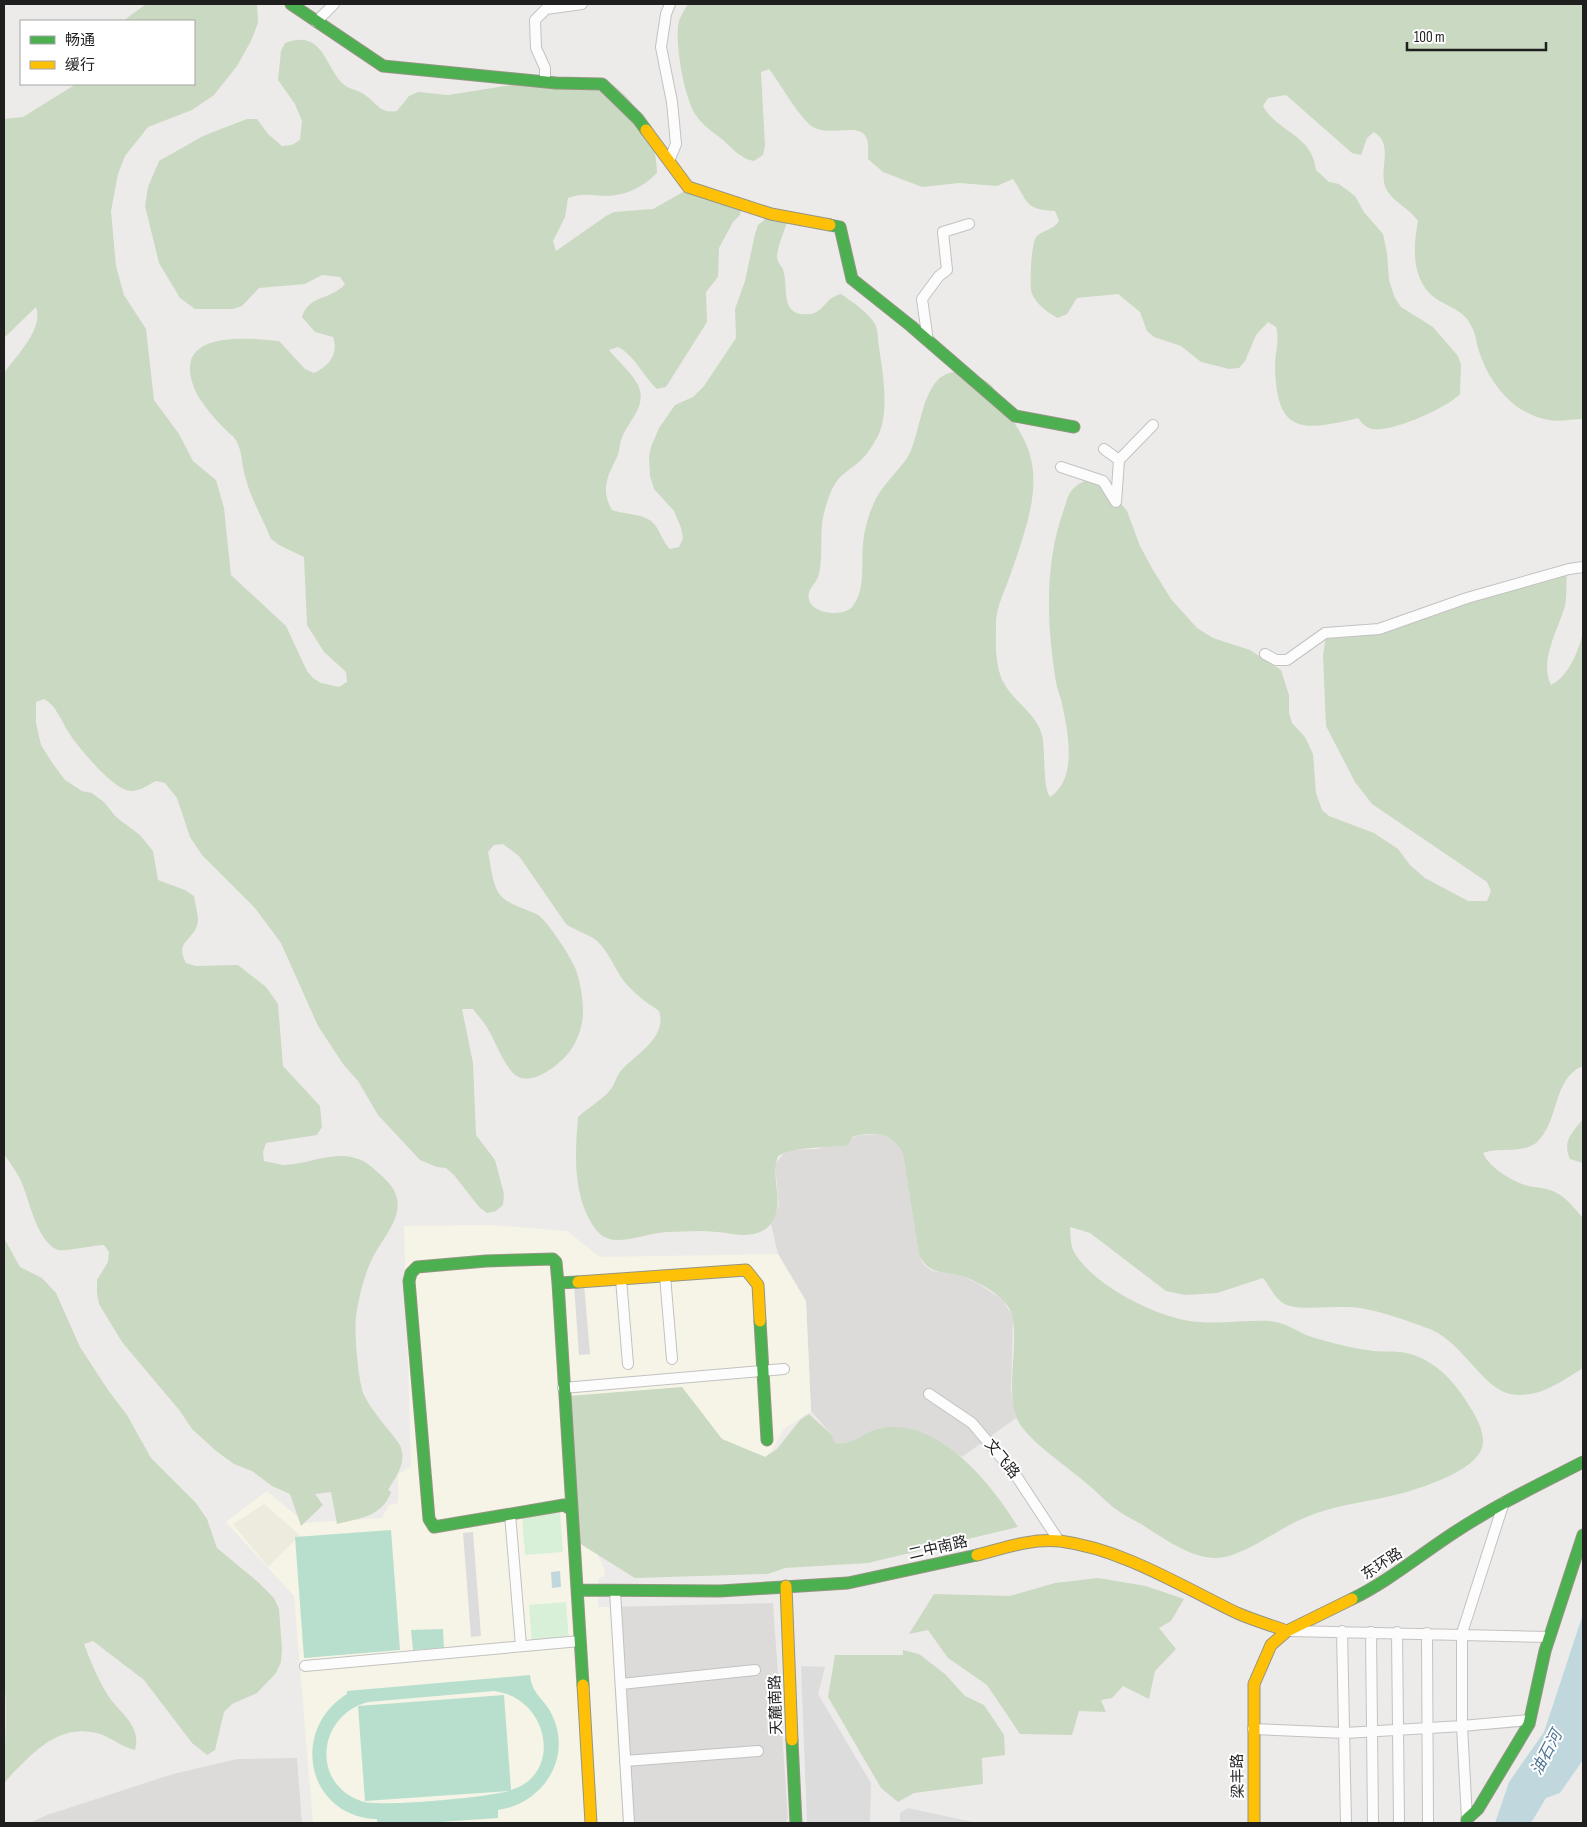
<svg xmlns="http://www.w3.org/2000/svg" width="1587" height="1827" viewBox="0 0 1587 1827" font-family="'Sofia Sans Condensed','Noto Sans SC',sans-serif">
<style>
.residential{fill:#dcdbda}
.education{fill:#f5f4e6}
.farmland{fill:#ecebdd}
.forest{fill:#cad9c1}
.park{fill:#d9f0d8}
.pitch{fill:#b8dfcd;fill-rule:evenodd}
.parking{fill:#dddcdc}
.water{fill:#c0d8dd}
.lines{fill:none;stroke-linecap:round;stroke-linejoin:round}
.street-casing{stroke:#c3c2c1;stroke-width:12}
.fast-casing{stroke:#949583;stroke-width:13}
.slow-casing{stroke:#949583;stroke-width:13}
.street{stroke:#fcfcfc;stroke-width:10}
.fast{stroke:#4caf50;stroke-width:11}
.slow{stroke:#ffc107;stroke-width:11}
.labels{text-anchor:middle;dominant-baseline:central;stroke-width:4;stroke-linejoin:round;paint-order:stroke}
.street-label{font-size:15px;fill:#1f1f1f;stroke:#fff}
.water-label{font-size:16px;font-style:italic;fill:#4f7696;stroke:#fff}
</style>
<rect width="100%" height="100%" fill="#edebe9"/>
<path class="residential" d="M 880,1134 L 898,1142 L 903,1154 L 919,1255 L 923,1264 L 932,1271 L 960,1275 L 977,1283 L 1003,1300 L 1013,1317 L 1011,1391 L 1016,1418 L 962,1457 L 929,1437 L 901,1428 L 880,1428 L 854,1442 L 835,1443 L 831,1434 L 811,1411 L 806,1302 L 778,1254 L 771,1224 L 779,1205 L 775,1164 L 787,1150 L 818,1149 L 861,1135 Z
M 773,1603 L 788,1818 L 785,1823 L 623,1823 L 610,1607 Z
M 297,1758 L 302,1823 L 29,1823 L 47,1815 L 173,1774 L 237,1759 Z"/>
<path class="education" d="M 491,1225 L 567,1231 L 600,1257 L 778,1254 L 806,1301 L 811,1411 L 784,1429 L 771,1452 L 765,1457 L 722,1439 L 682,1387 L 579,1543 L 597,1554 L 604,1568 L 605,1575 L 598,1579 L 598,1607 L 610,1607 L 623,1823 L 313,1823 L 294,1596 L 226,1522 L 267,1491 L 305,1523 L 382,1518 L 389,1505 L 398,1503 L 398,1474 L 411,1467 L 404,1226 Z"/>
<path class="farmland" d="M 264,1504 L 300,1535 L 268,1567 L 233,1524 Z"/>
<path class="forest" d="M 146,4 L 257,4 L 258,23 L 251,41 L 237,66 L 214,95 L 192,110 L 148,127 L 125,156 L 118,174 L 111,211 L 116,266 L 124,295 L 146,329 L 154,400 L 179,434 L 193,461 L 216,480 L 224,508 L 231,575 L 286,626 L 307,671 L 313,678 L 321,683 L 339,687 L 347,682 L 346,672 L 324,652 L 307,625 L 304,557 L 279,545 L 271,539 C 263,519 250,497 245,476 C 241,463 243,451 235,439 C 233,435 229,434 227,431 C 218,423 201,403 196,392 C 168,331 242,337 279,341 L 305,369 L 314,373 C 329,366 339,354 333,337 L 315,332 L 302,317 C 308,295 332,300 345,284 L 340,277 L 322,275 L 305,284 L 259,288 L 242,306 L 233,309 L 195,309 L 180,298 L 159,263 L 145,206 L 148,187 L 159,161 L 203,136 L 247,119 L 257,119 L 268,134 L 282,146 L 292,145 L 300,140 L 302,121 L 295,104 L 278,80 L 281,51 L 285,43 C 321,29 324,62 341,82 C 348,90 357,89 365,95 C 378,104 380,114 397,111 L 409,96 L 418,92 L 448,95 L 556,78 L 613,85 C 640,104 657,141 657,173 C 642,188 625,196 604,196 C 591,195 580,193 568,198 L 565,217 L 553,241 L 556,251 L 606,216 L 614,212 L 653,209 L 683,192 L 703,191 L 742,206 L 740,215 L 733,222 L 719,248 L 718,277 L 706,292 L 707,322 L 666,387 L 657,389 C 643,376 635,356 618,347 L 609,350 C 618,361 632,373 638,385 C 648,406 628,421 622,438 C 619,444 620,451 617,457 C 608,475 600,490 612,510 C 625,515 646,513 655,525 C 661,533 663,542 670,549 L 679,547 L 683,538 L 681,528 L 674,511 L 654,489 L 650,476 L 649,457 L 651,447 L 659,428 L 675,405 L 693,397 L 704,386 L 736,338 L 735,309 L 745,281 L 755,234 L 758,225 L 774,212 L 788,219 C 785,230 778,244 777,256 C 777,264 783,266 784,273 C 788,289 780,318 810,314 C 825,312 824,298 841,294 C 852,302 868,312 875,324 C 878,330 878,340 879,347 C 883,373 890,414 877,438 C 872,446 867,455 860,461 C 852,468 840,475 835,484 C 831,490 828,499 826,506 C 818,528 824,552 819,574 C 817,584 806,589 809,600 C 814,615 845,617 853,606 C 866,588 861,564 863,544 C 864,532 868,516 873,505 C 880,487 896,474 907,458 C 922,436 920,376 954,372 C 964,370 983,377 991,385 C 996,390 999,399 1003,405 C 1013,421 1025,437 1030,455 C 1041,493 1023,537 1011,573 C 1006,588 996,607 996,623 C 996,642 994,667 1005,685 C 1015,702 1037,715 1042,735 C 1046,753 1042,785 1050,797 C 1078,779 1068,732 1062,704 C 1061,697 1057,690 1056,682 C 1047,627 1044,566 1063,512 C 1066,504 1067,494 1074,488 C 1079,483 1087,480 1094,477 L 1103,481 L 1127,511 L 1140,546 L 1153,570 L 1171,599 L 1197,628 L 1213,638 L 1250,650 L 1281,670 L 1289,695 L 1289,713 L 1292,723 L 1305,737 L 1313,754 L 1316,793 L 1322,810 L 1329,816 L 1374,833 L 1398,849 L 1410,865 L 1425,878 L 1468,901 L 1487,901 L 1491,891 L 1487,882 L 1372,804 L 1355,782 L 1326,726 L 1323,655 L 1326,636 L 1419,619 L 1480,589 L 1539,573 L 1567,574 C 1566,584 1567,596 1565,606 C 1558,630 1539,661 1551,685 C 1569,676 1579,650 1583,632 L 1583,1066 C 1552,1078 1560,1122 1536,1143 C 1522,1154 1499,1147 1483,1153 C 1489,1167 1510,1180 1525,1185 C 1535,1188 1545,1187 1555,1192 C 1566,1197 1575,1209 1583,1218 L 1583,1368 C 1560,1382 1539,1399 1510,1394 C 1484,1389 1462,1343 1432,1330 C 1415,1323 1377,1310 1359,1308 C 1343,1305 1300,1311 1287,1305 C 1275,1300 1271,1288 1263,1278 L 1217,1293 L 1185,1295 L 1166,1291 L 1090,1233 L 1070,1227 C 1071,1235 1070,1245 1074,1252 C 1093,1286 1161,1320 1199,1322 C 1223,1324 1246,1320 1270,1321 C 1287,1322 1301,1335 1318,1339 C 1336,1344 1356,1349 1374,1351 C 1383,1352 1391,1351 1400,1352 C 1428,1355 1450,1376 1465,1399 C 1473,1412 1482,1424 1483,1440 C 1485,1468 1426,1486 1403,1493 C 1370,1502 1336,1504 1304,1518 C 1278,1529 1256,1548 1229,1556 C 1198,1565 1167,1540 1141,1524 C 1132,1519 1122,1514 1114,1508 C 1104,1500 1095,1490 1085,1482 C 1068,1467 1022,1437 1016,1416 C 1005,1385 1022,1331 1009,1308 C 1001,1294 977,1281 962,1276 C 943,1271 929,1275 919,1255 L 903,1154 C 893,1132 874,1131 852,1137 L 848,1145 C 827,1148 795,1146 778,1156 C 769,1179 787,1203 770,1225 C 763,1233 752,1235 742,1235 C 733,1235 725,1232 716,1232 C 700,1230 682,1232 666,1232 C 650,1233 634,1240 617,1240 C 610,1240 602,1237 597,1231 C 572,1199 575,1154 578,1117 C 588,1107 603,1100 611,1089 C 615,1084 616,1077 620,1072 C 635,1054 668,1038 659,1011 C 646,1002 633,993 623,980 C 615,969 610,955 600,944 C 591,934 577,932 566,924 L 519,856 L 503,844 L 494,845 L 488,852 C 491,865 492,886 501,896 C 509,905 527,909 538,915 C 547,920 573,960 576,970 C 581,984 585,1009 582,1023 C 580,1032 576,1043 570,1051 C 561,1064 529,1090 513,1073 C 502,1061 497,1045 489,1031 C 485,1023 478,1016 473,1009 L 462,1009 L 473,1063 L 476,1135 L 495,1160 L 504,1194 L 503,1205 L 496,1211 L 487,1213 L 479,1207 L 454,1175 L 446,1168 L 437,1167 L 420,1160 L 378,1115 L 358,1081 L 343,1064 L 318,1026 L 281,943 L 255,908 L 202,855 L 190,837 L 177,798 L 165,783 L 156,781 C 148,785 140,791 131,791 C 114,791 78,747 69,733 C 61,721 57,706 44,699 L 36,702 L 36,723 L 41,745 L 53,764 L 65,780 L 82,791 L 92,793 L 104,802 L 116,817 L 140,835 L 153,851 L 158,880 L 185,890 L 194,896 C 195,904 198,913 198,920 C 197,940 173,940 186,963 L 196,966 L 238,965 L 266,987 L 278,1004 L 283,1066 L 320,1106 L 322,1127 L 317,1135 L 266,1143 L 263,1152 L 264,1161 C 270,1162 277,1164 283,1165 C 306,1165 331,1151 355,1158 C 367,1161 374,1169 383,1177 C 415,1206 387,1230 373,1257 C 364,1275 359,1296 356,1316 C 354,1331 358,1381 364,1395 C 372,1412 389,1429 400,1445 C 407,1463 397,1475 388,1490 L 391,1492 C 382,1517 360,1518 337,1524 L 331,1492 L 315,1494 L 323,1505 L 301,1526 L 290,1494 L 272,1486 L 252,1471 L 234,1464 L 215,1450 L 192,1429 L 180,1411 L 122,1342 L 99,1304 L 97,1293 L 97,1280 L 108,1262 L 109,1252 L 104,1245 C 94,1245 63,1252 58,1250 C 35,1241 29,1195 19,1177 C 15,1169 9,1162 4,1154 L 4,373 C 16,356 44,329 36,307 L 4,338 L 4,119 L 23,117 L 76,84 L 194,84 L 194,21 L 123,21 Z
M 688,4 L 1583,4 L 1583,419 C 1572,419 1560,422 1549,420 C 1515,415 1490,384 1480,354 C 1475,340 1477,333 1467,319 C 1458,308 1446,306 1435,298 C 1411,280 1413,247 1418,221 C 1410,208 1390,201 1385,186 C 1379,166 1394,145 1374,132 L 1367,138 L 1361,155 L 1352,153 L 1286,95 L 1268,98 L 1263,106 C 1278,133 1312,134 1316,170 L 1329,182 L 1339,184 L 1355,196 L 1364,212 L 1383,234 L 1387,253 L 1389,280 L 1395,298 L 1401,307 L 1433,327 L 1458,356 L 1461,365 L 1460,394 C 1447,408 1393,432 1373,429 C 1366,428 1362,423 1358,418 C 1301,432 1276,434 1275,365 C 1275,352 1280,340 1276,327 L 1268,322 L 1256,335 L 1245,361 L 1239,368 L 1229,369 L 1201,362 L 1181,346 L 1154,337 L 1147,331 L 1140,312 L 1118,294 L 1077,298 L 1067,314 L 1058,318 C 1047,312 1038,306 1032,294 C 1029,287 1031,241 1037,236 C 1045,229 1053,230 1059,221 L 1055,211 C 1025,210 1028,202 1013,179 L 997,186 L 959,183 L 922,187 L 883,172 L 868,159 C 868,153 869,145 867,139 C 860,119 825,141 808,123 C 793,108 782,86 769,69 L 761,72 L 765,146 L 763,155 L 754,161 C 741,159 733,149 723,140 C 713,132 703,126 695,114 C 684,96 674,41 679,21 C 681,15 685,9 688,4 Z
M 1583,1119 L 1583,1163 L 1570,1159 C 1562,1141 1572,1133 1583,1119 Z
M 4,1238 L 20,1267 L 42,1278 L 56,1293 L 80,1347 L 108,1390 L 127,1415 L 151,1458 L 196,1503 L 207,1519 L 217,1548 L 258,1582 L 274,1598 L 279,1609 L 282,1649 L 281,1662 L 276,1673 L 257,1693 L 232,1704 L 224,1712 L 215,1750 L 207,1755 L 192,1743 L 144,1680 L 93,1641 L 84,1644 C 90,1660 98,1679 107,1694 C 119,1713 142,1725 135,1750 C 122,1747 112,1738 100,1734 C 67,1724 44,1742 22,1764 C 16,1770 9,1776 4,1784 C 4,1749 8,1713 4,1679 Z
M 682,1387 L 722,1439 L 765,1457 L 777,1449 L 800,1420 L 809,1414 L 831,1434 L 835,1443 C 857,1445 863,1431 882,1428 C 939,1418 992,1484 1018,1527 L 868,1563 L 785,1568 L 768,1574 L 635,1578 L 579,1543 L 568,1396 Z
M 1098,1578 L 1146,1586 L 1184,1599 L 1171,1621 L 1159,1628 L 1176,1649 L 1155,1671 L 1149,1699 L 1123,1686 L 1112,1698 L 1101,1700 L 1106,1712 L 1079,1711 L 1072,1735 L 1020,1734 L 987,1685 L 948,1658 L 928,1630 L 909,1634 L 934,1594 L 1010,1596 L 1055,1583 Z
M 903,1650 L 919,1654 L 945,1674 L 965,1696 L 984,1705 L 1004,1735 L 1005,1755 L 982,1758 L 983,1784 L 914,1793 L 898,1802 L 881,1788 L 828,1697 L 835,1655 L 903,1655 Z"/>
<path class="park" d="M 560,1513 L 563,1552 L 525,1555 L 522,1516 Z
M 566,1602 L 569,1641 L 532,1644 L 529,1605 Z"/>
<path class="pitch" d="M 391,1530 L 400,1650 L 304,1658 L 295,1537 Z
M 443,1629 L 444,1648 L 413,1650 L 411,1630 Z
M 530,1675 C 532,1696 545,1698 553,1717 C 572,1759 542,1804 498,1810 L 498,1818 L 425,1823 L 377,1823 L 377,1819 C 307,1817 289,1730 347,1694 L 347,1691 ZM 494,1691 C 550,1698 563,1775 511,1790 L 504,1695 L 358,1706 L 365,1801 L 509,1791 C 489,1797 378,1808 361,1801 C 310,1783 318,1715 368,1702 Z"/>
<path class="parking" d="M 584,1284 L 590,1354 L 579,1355 L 574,1285 Z
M 473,1532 L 481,1636 L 471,1637 L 463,1533 Z
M 801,1666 L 825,1667 L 818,1694 L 871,1783 L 870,1823 L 807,1823 Z
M 908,1808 L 977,1823 L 900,1823 L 900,1813 Z"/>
<path class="water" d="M 560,1571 L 561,1587 L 552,1588 L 551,1572 Z
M 1583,1614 L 1583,1760 L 1560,1793 L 1546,1798 L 1531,1823 L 1495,1823 L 1509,1782 L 1544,1732 Z"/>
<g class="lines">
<g class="street-casing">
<path id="street" d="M 316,22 L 334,4
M 545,82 L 545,68 L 536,48 L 535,20 L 546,9 L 582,4
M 669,161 L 676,144 L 672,102 L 661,47 L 666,14 L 670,4
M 928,341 L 922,299 L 939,276 L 947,270 L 943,232 L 969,224
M 1104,449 L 1119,460 L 1153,425
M 1061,467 L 1103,481 L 1116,502 L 1119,460
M 1265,654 L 1276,660 L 1287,660 L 1325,633 L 1379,629 L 1467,598 L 1569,569 L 1583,567
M 665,1276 L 672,1359
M 621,1279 L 628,1364
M 563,1388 L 784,1369
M 929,1394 L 972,1423 L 1015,1474 L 1059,1541
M 510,1514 L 521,1646
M 615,1591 L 629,1823
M 1290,1631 L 1550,1637
M 1342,1631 L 1346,1823
M 1371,1632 L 1373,1823
M 1397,1632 L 1399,1823
M 1427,1633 L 1428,1823
M 305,1666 L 580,1641
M 621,1684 L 755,1670
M 1253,1729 L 1345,1733 L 1462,1726 L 1462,1633 L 1504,1502
M 625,1761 L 758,1751
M 1467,1819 L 1462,1726 L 1530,1720"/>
</g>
<g class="fast-casing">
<path id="fast" d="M 291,4 L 383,66 L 556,83 L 602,84 L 638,119 L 646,130
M 830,225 L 840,227 L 852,279 L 911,326 L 1015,416 L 1074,427
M 558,1283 L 583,1685
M 760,1321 L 767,1440
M 572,1510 L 564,1505 L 434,1527 L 429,1519 L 409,1281 L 411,1273 L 417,1267 L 486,1261 L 553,1259 L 556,1262 L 558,1283 L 578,1282
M 578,1590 L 720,1591 L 848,1583 L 977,1555
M 1352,1599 C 1389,1581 1421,1554 1455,1532 C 1496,1505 1540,1484 1583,1462
M 792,1740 L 796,1823
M 1467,1823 L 1467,1819 L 1478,1809 L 1529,1724 L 1545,1651 L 1583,1535"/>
</g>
<g class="slow-casing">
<path id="slow" d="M 646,130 L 688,187 L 771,214 L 830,225
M 578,1282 L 746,1270 L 758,1285 L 760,1321
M 977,1555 C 1004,1548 1032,1538 1060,1541 C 1122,1549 1181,1586 1237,1613 C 1253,1620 1270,1625 1287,1631
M 786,1586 L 792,1740
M 583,1685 L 591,1823
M 1254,1823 L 1254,1684 L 1271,1645 L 1287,1631 L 1352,1599"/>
</g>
<use href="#street" class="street"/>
<use href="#fast" class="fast"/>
<use href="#slow" class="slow"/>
</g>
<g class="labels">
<g class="street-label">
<text transform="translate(1002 1459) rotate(51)">文飞路</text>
<text transform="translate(938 1548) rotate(-13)">二中南路</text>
<text transform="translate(1382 1564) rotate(-33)">东环路</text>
<text transform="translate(776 1705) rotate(-92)">天麓南路</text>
<text transform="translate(1238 1776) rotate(-91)">梁丰路</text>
</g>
<g class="water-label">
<text transform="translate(1547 1753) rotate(-62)">油石河</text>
</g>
</g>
<rect width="1587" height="1827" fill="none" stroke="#1f1f1f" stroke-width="10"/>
<rect x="20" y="20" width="175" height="65" fill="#ffffff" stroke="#a5a5a5"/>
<rect x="30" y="36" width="25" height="8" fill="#4caf50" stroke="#a5a5a5"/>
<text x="65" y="45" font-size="15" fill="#1f1f1f">畅通</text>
<rect x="30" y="61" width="25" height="8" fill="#ffc107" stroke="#a5a5a5"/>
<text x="65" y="70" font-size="15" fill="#1f1f1f">缓行</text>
<path d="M1407 42v8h139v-8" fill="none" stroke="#1f1f1f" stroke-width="2.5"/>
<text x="1414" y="42" font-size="15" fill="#1f1f1f" stroke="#ffffff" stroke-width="4" paint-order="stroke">100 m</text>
</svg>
